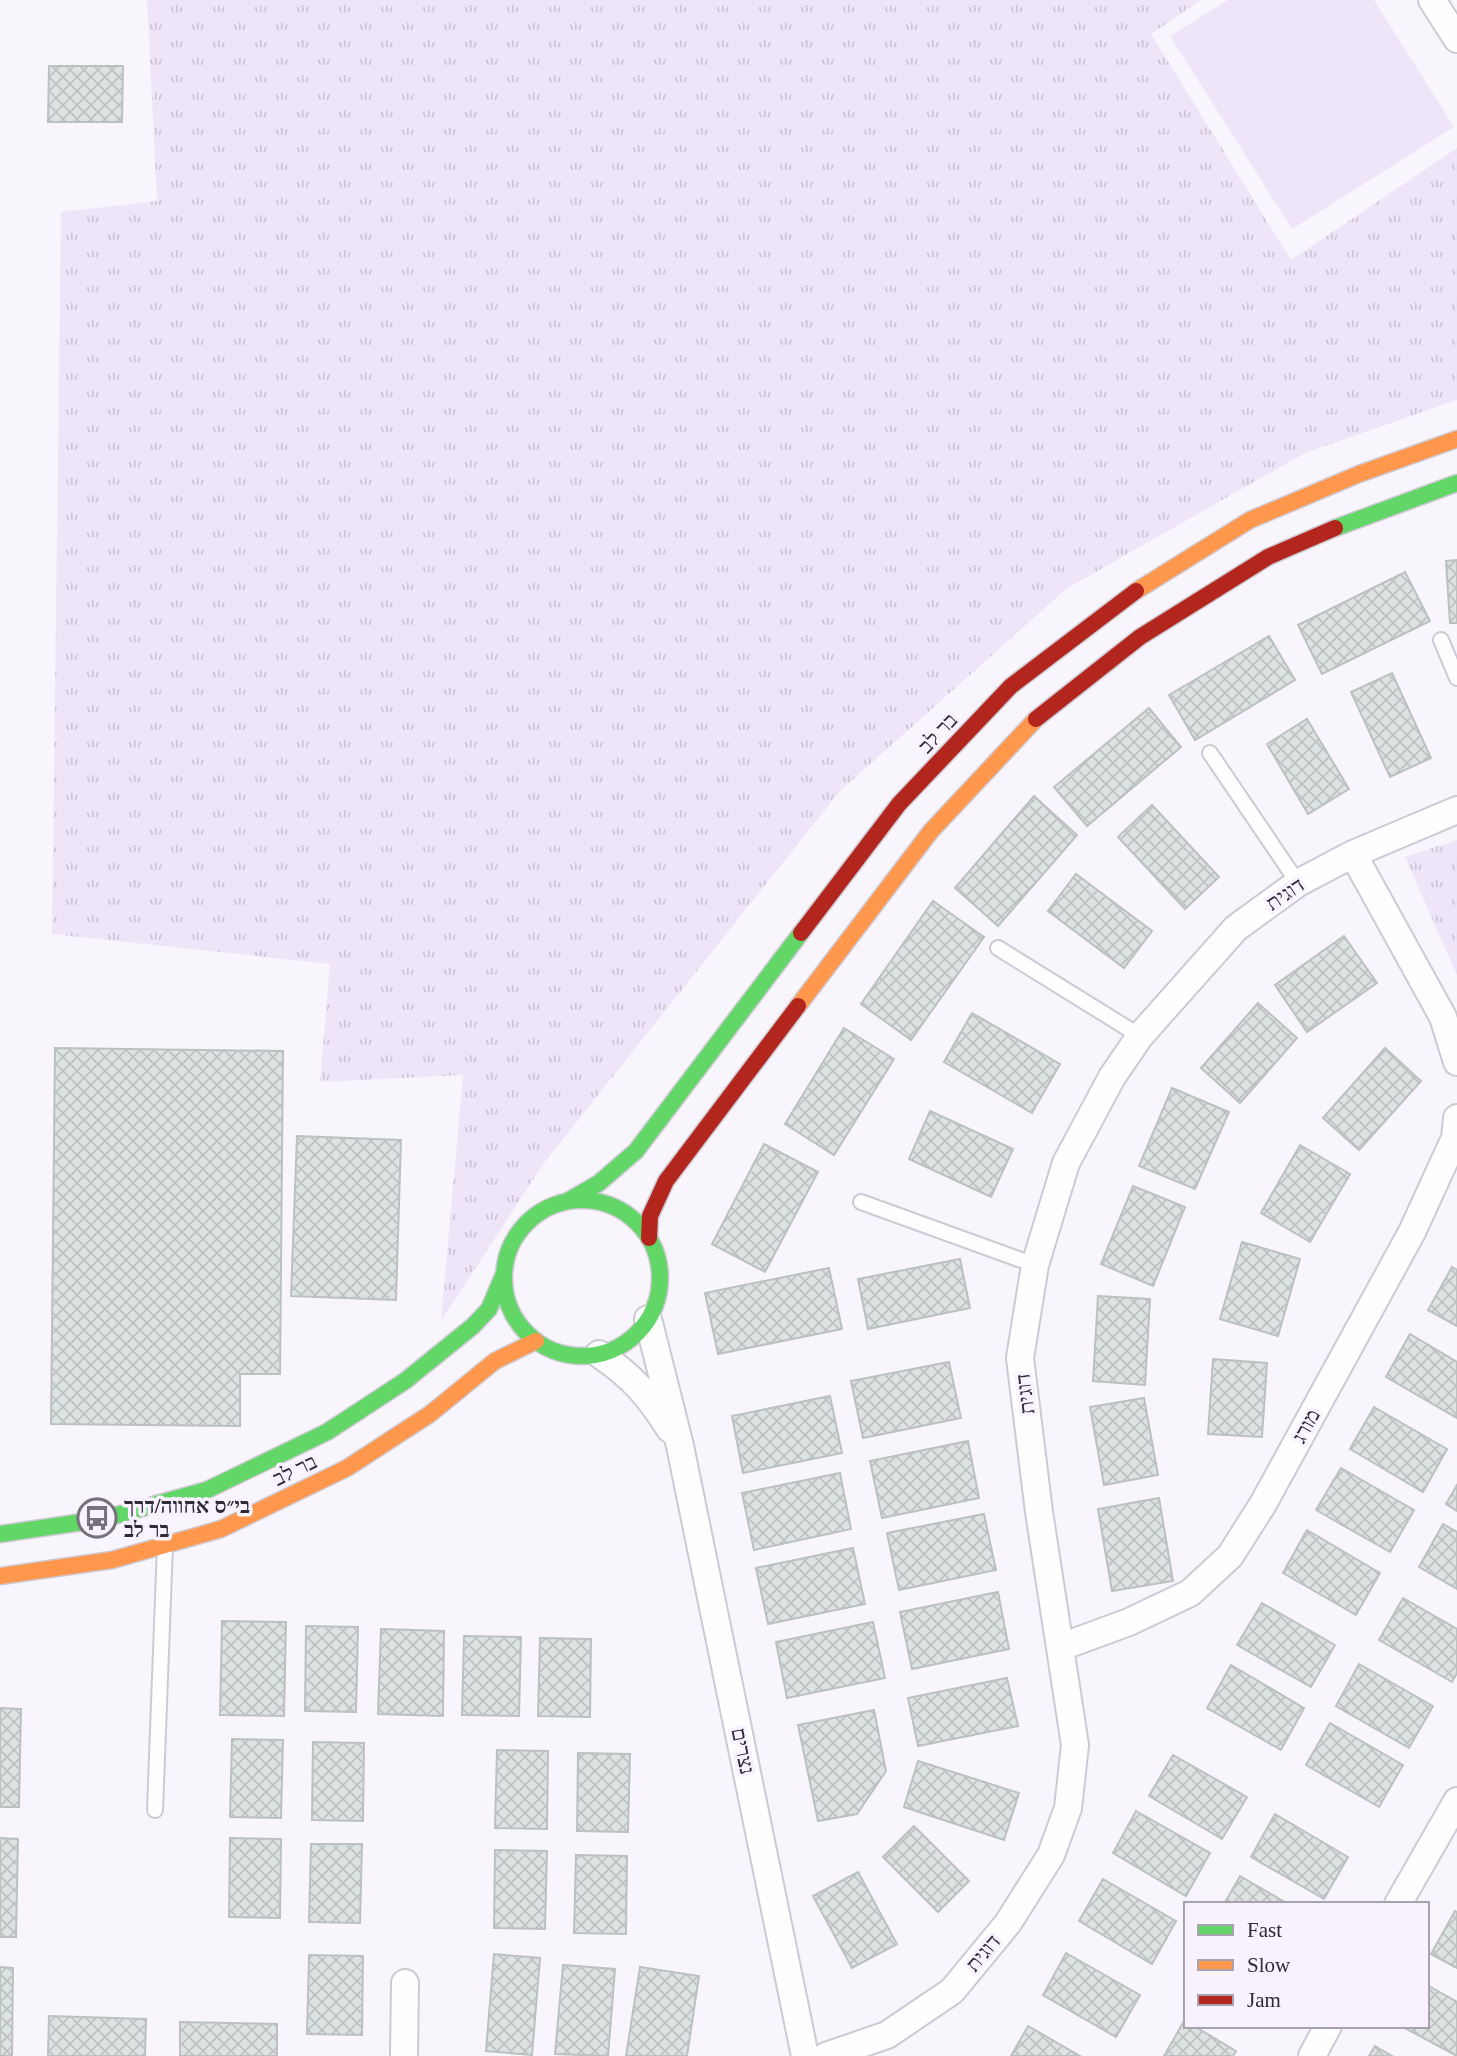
<svg xmlns="http://www.w3.org/2000/svg" width="1457" height="2056" viewBox="0 0 1457 2056" font-family="'Times New Roman',Heebo,serif">
<style>
.grass{fill:url(#grass-tufts)}
.garden{fill:#efe5f9}
.building{fill:url(#building-cross-hatch);stroke:#bbc1c1;stroke-width:2}
.lines{fill:none;stroke-linecap:round;stroke-linejoin:round}
.lane-casing{stroke:#cecad3;stroke-width:18}
.street-casing{stroke:#cecad3;stroke-width:30}
.fast-casing{stroke:#cecad3;stroke-width:19}
.slow-casing{stroke:#cecad3;stroke-width:19}
.jam-casing{stroke:#cecad3;stroke-width:19}
.lane{stroke:#fefeff;stroke-width:14}
.street{stroke:#fefeff;stroke-width:26}
.fast{stroke:#63d668;stroke-width:16}
.slow{stroke:#ff974d;stroke-width:16}
.jam{stroke:#b3261e;stroke-width:16}
.labels{text-anchor:middle;dominant-baseline:central;stroke-width:7;stroke-linejoin:round;paint-order:stroke}
.street-label{font-size:21px;fill:#302a36;stroke:#f8f2ff}
.poi-label{font-size:21px;font-weight:bold;fill:#302a36;stroke:#f8f2ff;text-anchor:start}
</style>
<defs>
<pattern id="grass-tufts" width="24" height="20" patternUnits="userSpaceOnUse" patternTransform="scale(1.75)"><rect width="24" height="20" fill="#efe5f9"/><path d="M3 7l-1-3M5 7V3M7 7l1-3M15 17l-1-3M17 17v-4M19 17l1-3" fill="none" stroke="#cdc5d6"/></pattern>
<pattern id="building-cross-hatch" width="8" height="8" patternUnits="userSpaceOnUse" patternTransform="scale(1.75)"><rect width="8" height="8" fill="#dde2e2"/><path d="M0 0l8 8M0 8l8-8" fill="none" stroke="#bec2c2"/></pattern>
</defs>
<rect width="100%" height="100%" fill="#f8f5fc"/>
<path class="grass" d="M 147,0 L 1201,0 L 1151,34 L 1291,260 L 1457,148 L 1457,400 L 1305,453 L 1066,589 L 840,791 L 544,1163 L 441,1321 L 463,1075 L 320,1082 L 330,964 L 52,934 L 61,212 L 157,201 Z
M 1457,840 L 1457,975 L 1405,857 Z"/>
<path class="garden" d="M 1228,0 L 1374,0 L 1454,127 L 1292,229 L 1170,36 Z"/>
<path class="building" d="M 49,66 L 123,66 L 122,122 L 48,122 Z
M 1457,560 L 1457,623 L 1450,623 L 1446,561 Z
M 1405,572 L 1430,621 L 1322,674 L 1298,625 Z
M 1269,636 L 1295,680 L 1195,740 L 1169,695 Z
M 1392,673 L 1431,758 L 1390,777 L 1351,692 Z
M 1149,708 L 1181,747 L 1087,826 L 1054,787 Z
M 1307,719 L 1349,789 L 1308,814 L 1267,744 Z
M 1034,796 L 1077,835 L 998,926 L 955,888 Z
M 1152,805 L 1219,877 L 1185,909 L 1118,837 Z
M 1076,874 L 1152,931 L 1124,968 L 1048,911 Z
M 933,901 L 984,937 L 911,1040 L 861,1004 Z
M 1344,936 L 1377,983 L 1307,1032 L 1275,985 Z
M 1258,1003 L 1297,1038 L 1240,1103 L 1201,1068 Z
M 972,1013 L 1060,1064 L 1032,1113 L 944,1062 Z
M 844,1028 L 894,1059 L 834,1155 L 785,1124 Z
M 55,1048 L 283,1051 L 280,1374 L 240,1374 L 240,1426 L 51,1424 Z
M 1385,1048 L 1421,1081 L 1359,1150 L 1323,1118 Z
M 1172,1088 L 1229,1112 L 1195,1189 L 1139,1166 Z
M 930,1111 L 1013,1149 L 991,1197 L 909,1159 Z
M 297,1136 L 401,1140 L 396,1300 L 291,1296 Z
M 764,1144 L 818,1172 L 765,1272 L 712,1244 Z
M 1300,1145 L 1350,1174 L 1310,1242 L 1261,1213 Z
M 1133,1186 L 1185,1207 L 1153,1286 L 1101,1264 Z
M 1242,1242 L 1300,1259 L 1278,1336 L 1220,1319 Z
M 960,1259 L 970,1308 L 868,1329 L 858,1279 Z
M 1452,1267 L 1457,1270 L 1457,1326 L 1428,1310 Z
M 829,1268 L 842,1329 L 718,1354 L 705,1293 Z
M 1098,1296 L 1150,1299 L 1145,1385 L 1093,1381 Z
M 1410,1334 L 1457,1362 L 1457,1418 L 1386,1377 Z
M 1213,1359 L 1267,1363 L 1262,1437 L 1208,1434 Z
M 949,1362 L 961,1418 L 863,1438 L 851,1381 Z
M 830,1396 L 842,1453 L 743,1473 L 732,1416 Z
M 1144,1398 L 1158,1475 L 1104,1485 L 1090,1407 Z
M 1374,1407 L 1447,1449 L 1423,1492 L 1350,1449 Z
M 968,1441 L 979,1498 L 882,1518 L 870,1461 Z
M 1341,1468 L 1414,1510 L 1390,1552 L 1316,1510 Z
M 840,1473 L 851,1529 L 754,1550 L 742,1493 Z
M 1457,1485 L 1457,1511 L 1446,1504 Z
M 1159,1498 L 1173,1581 L 1112,1591 L 1098,1509 Z
M 984,1514 L 996,1570 L 899,1590 L 887,1533 Z
M 1443,1524 L 1457,1532 L 1457,1589 L 1419,1567 Z
M 1307,1530 L 1380,1573 L 1356,1615 L 1283,1573 Z
M 853,1548 L 865,1604 L 768,1624 L 756,1568 Z
M 998,1592 L 1009,1649 L 912,1669 L 900,1612 Z
M 1403,1598 L 1457,1629 L 1457,1673 L 1452,1682 L 1379,1640 Z
M 1262,1603 L 1335,1645 L 1311,1687 L 1237,1645 Z
M 222,1621 L 286,1622 L 284,1716 L 220,1715 Z
M 873,1622 L 885,1678 L 787,1698 L 776,1642 Z
M 306,1626 L 358,1627 L 356,1712 L 305,1711 Z
M 381,1629 L 444,1631 L 443,1716 L 378,1714 Z
M 464,1636 L 521,1637 L 519,1716 L 462,1715 Z
M 540,1638 L 591,1639 L 590,1717 L 538,1716 Z
M 1359,1664 L 1433,1706 L 1409,1748 L 1336,1706 Z
M 1231,1665 L 1304,1708 L 1281,1750 L 1207,1708 Z
M 1007,1678 L 1018,1726 L 918,1746 L 908,1698 Z
M 0,1708 L 21,1709 L 19,1807 L 0,1807 Z
M 874,1710 L 886,1771 L 857,1814 L 818,1821 L 798,1725 Z
M 1330,1723 L 1403,1765 L 1379,1807 L 1306,1765 Z
M 232,1739 L 283,1740 L 281,1818 L 230,1817 Z
M 313,1742 L 364,1743 L 363,1821 L 312,1820 Z
M 497,1750 L 548,1751 L 547,1829 L 495,1828 Z
M 578,1753 L 630,1754 L 628,1832 L 577,1831 Z
M 1173,1755 L 1247,1797 L 1222,1839 L 1149,1796 Z
M 918,1761 L 1019,1793 L 1004,1840 L 904,1807 Z
M 1136,1811 L 1210,1853 L 1186,1896 L 1113,1853 Z
M 1275,1814 L 1348,1857 L 1324,1899 L 1251,1857 Z
M 914,1826 L 969,1881 L 938,1912 L 883,1857 Z
M 0,1838 L 18,1839 L 16,1937 L 0,1937 Z
M 230,1838 L 281,1839 L 280,1918 L 229,1917 Z
M 311,1844 L 362,1844 L 360,1923 L 309,1922 Z
M 495,1850 L 547,1851 L 545,1929 L 494,1928 Z
M 576,1855 L 627,1856 L 626,1934 L 574,1933 Z
M 858,1872 L 897,1944 L 852,1968 L 813,1896 Z
M 1240,1876 L 1288,1904 L 1224,1904 Z
M 1103,1879 L 1176,1921 L 1152,1964 L 1079,1921 Z
M 1455,1911 L 1457,1912 L 1457,1968 L 1431,1954 Z
M 1066,1953 L 1140,1995 L 1116,2037 L 1043,1995 Z
M 494,1954 L 540,1958 L 532,2055 L 486,2051 Z
M 309,1955 L 363,1956 L 362,2035 L 307,2034 Z
M 563,1965 L 615,1969 L 608,2056 L 555,2054 Z
M 0,1967 L 13,1968 L 12,2056 L 0,2056 Z
M 640,1967 L 699,1976 L 687,2056 L 626,2056 Z
M 1427,1985 L 1457,2002 L 1457,2056 L 1401,2026 L 1427,2026 Z
M 49,2016 L 146,2019 L 145,2056 L 48,2056 Z
M 1184,2021 L 1186,2026 L 1194,2026 L 1236,2051 L 1233,2056 L 1164,2056 Z
M 180,2022 L 277,2024 L 277,2056 L 180,2056 Z
M 1028,2026 L 1080,2056 L 1011,2056 Z
M 1375,2046 L 1392,2056 L 1369,2056 Z"/>
<g class="lines">
<g class="lane-casing">
<path id="lane" d="M 1441,640 L 1457,678
M 1210,753 L 1298,883
M 998,948 L 1140,1036
M 861,1202 L 1035,1265
M 155,1810 L 165,1545"/>
</g>
<g class="street-casing">
<path id="street" d="M 1432,0 L 1457,39
M 1353,854 L 1443,1017 L 1457,1062
M 648,1319 L 680,1446 L 805,2056
M 599,1354 C 633,1377 648,1395 670,1429
M 1061,1647 L 1129,1622 L 1190,1593 L 1230,1556 L 1263,1504 L 1412,1232 L 1455,1138 L 1457,1118
M 1398,1904 L 1457,1801
M 404,2056 L 405,1983
M 826,2056 L 887,2035 L 952,1991 L 1008,1923 L 1051,1855 L 1068,1808 L 1075,1745 L 1039,1512 L 1020,1358 L 1035,1265 L 1066,1163 L 1112,1077 L 1140,1036 L 1236,928 L 1298,883 L 1353,854 L 1457,810
M 1312,2056 L 1328,2026"/>
</g>
<g class="fast-casing">
<path id="fast" d="M 1335,528 L 1457,483
M504 1278a78 78 0 1 1 156 0a78 78 0 1 1-156 0Z
M 568,1201 L 599,1183 L 636,1151 L 801,933
M 0,1534 L 103,1519 L 207,1490 L 327,1432 L 405,1381 L 473,1326 L 489,1309 L 504,1274"/>
</g>
<g class="slow-casing">
<path id="slow" d="M 1136,591 L 1250,520 L 1359,474 L 1457,439
M 798,1006 L 931,831 L 1036,719
M 0,1576 L 112,1560 L 221,1529 L 347,1468 L 430,1414 L 495,1361 L 536,1341"/>
</g>
<g class="jam-casing">
<path id="jam" d="M 1036,719 L 1140,637 L 1268,557 L 1335,528
M 801,933 L 899,804 L 1011,686 L 1136,591
M 649,1238 L 650,1216 L 666,1181 L 798,1006"/>
</g>
<use href="#lane" class="lane"/>
<use href="#street" class="street"/>
<use href="#fast" class="fast"/>
<use href="#slow" class="slow"/>
<use href="#jam" class="jam"/>
</g>
<defs>
<g id="bus-ring" transform="scale(2.0125)"><circle r="9.5" fill="#f8f2ff" stroke="#76717b" stroke-width="1.5"/><path d="M-5-6H5V4H4V6H2V4H-2V6H-4V4H-5ZM-3.5-4V0h7V-4ZM-3.5 1.2v1.5H-2V1.2ZM2 1.2v1.5H3.5V1.2Z" fill="#76717b"/></g>
</defs>
<g fill-rule="evenodd">
<use href="#bus-ring" x="97" y="1518"/>
</g>
<g class="labels">
<g class="street-label">
<text transform="translate(938 733) rotate(-47)">בר לב</text>
<text transform="translate(1285 894) rotate(-34)">דוגית</text>
<text transform="translate(1025 1394) rotate(-97)">דוגית</text>
<text transform="translate(1306 1426) rotate(-61)">מורג</text>
<text transform="translate(295 1470) rotate(-26)">בר לב</text>
<text transform="translate(743 1751) rotate(78)">נצרים</text>
<text transform="translate(983 1953) rotate(-50)">דוגית</text>
</g>
<g class="poi-label">
<text x="124" y="1506">בי״ס אחווה/דרך<tspan x="124" dy="24">בר לב</tspan></text>
</g>
</g>
<rect x="1184" y="1902" width="245" height="126" fill="#f8f2ff" stroke="#a8a2af" stroke-width="2"/>
<rect x="1198" y="1925" width="35" height="10" fill="#63d668" stroke="#a8a2af" stroke-width="2"/>
<text x="1247" y="1937" font-size="21" fill="#302a36">Fast</text>
<rect x="1198" y="1960" width="35" height="10" fill="#ff974d" stroke="#a8a2af" stroke-width="2"/>
<text x="1247" y="1972" font-size="21" fill="#302a36">Slow</text>
<rect x="1198" y="1995" width="35" height="10" fill="#b3261e" stroke="#a8a2af" stroke-width="2"/>
<text x="1247" y="2007" font-size="21" fill="#302a36">Jam</text>
</svg>
